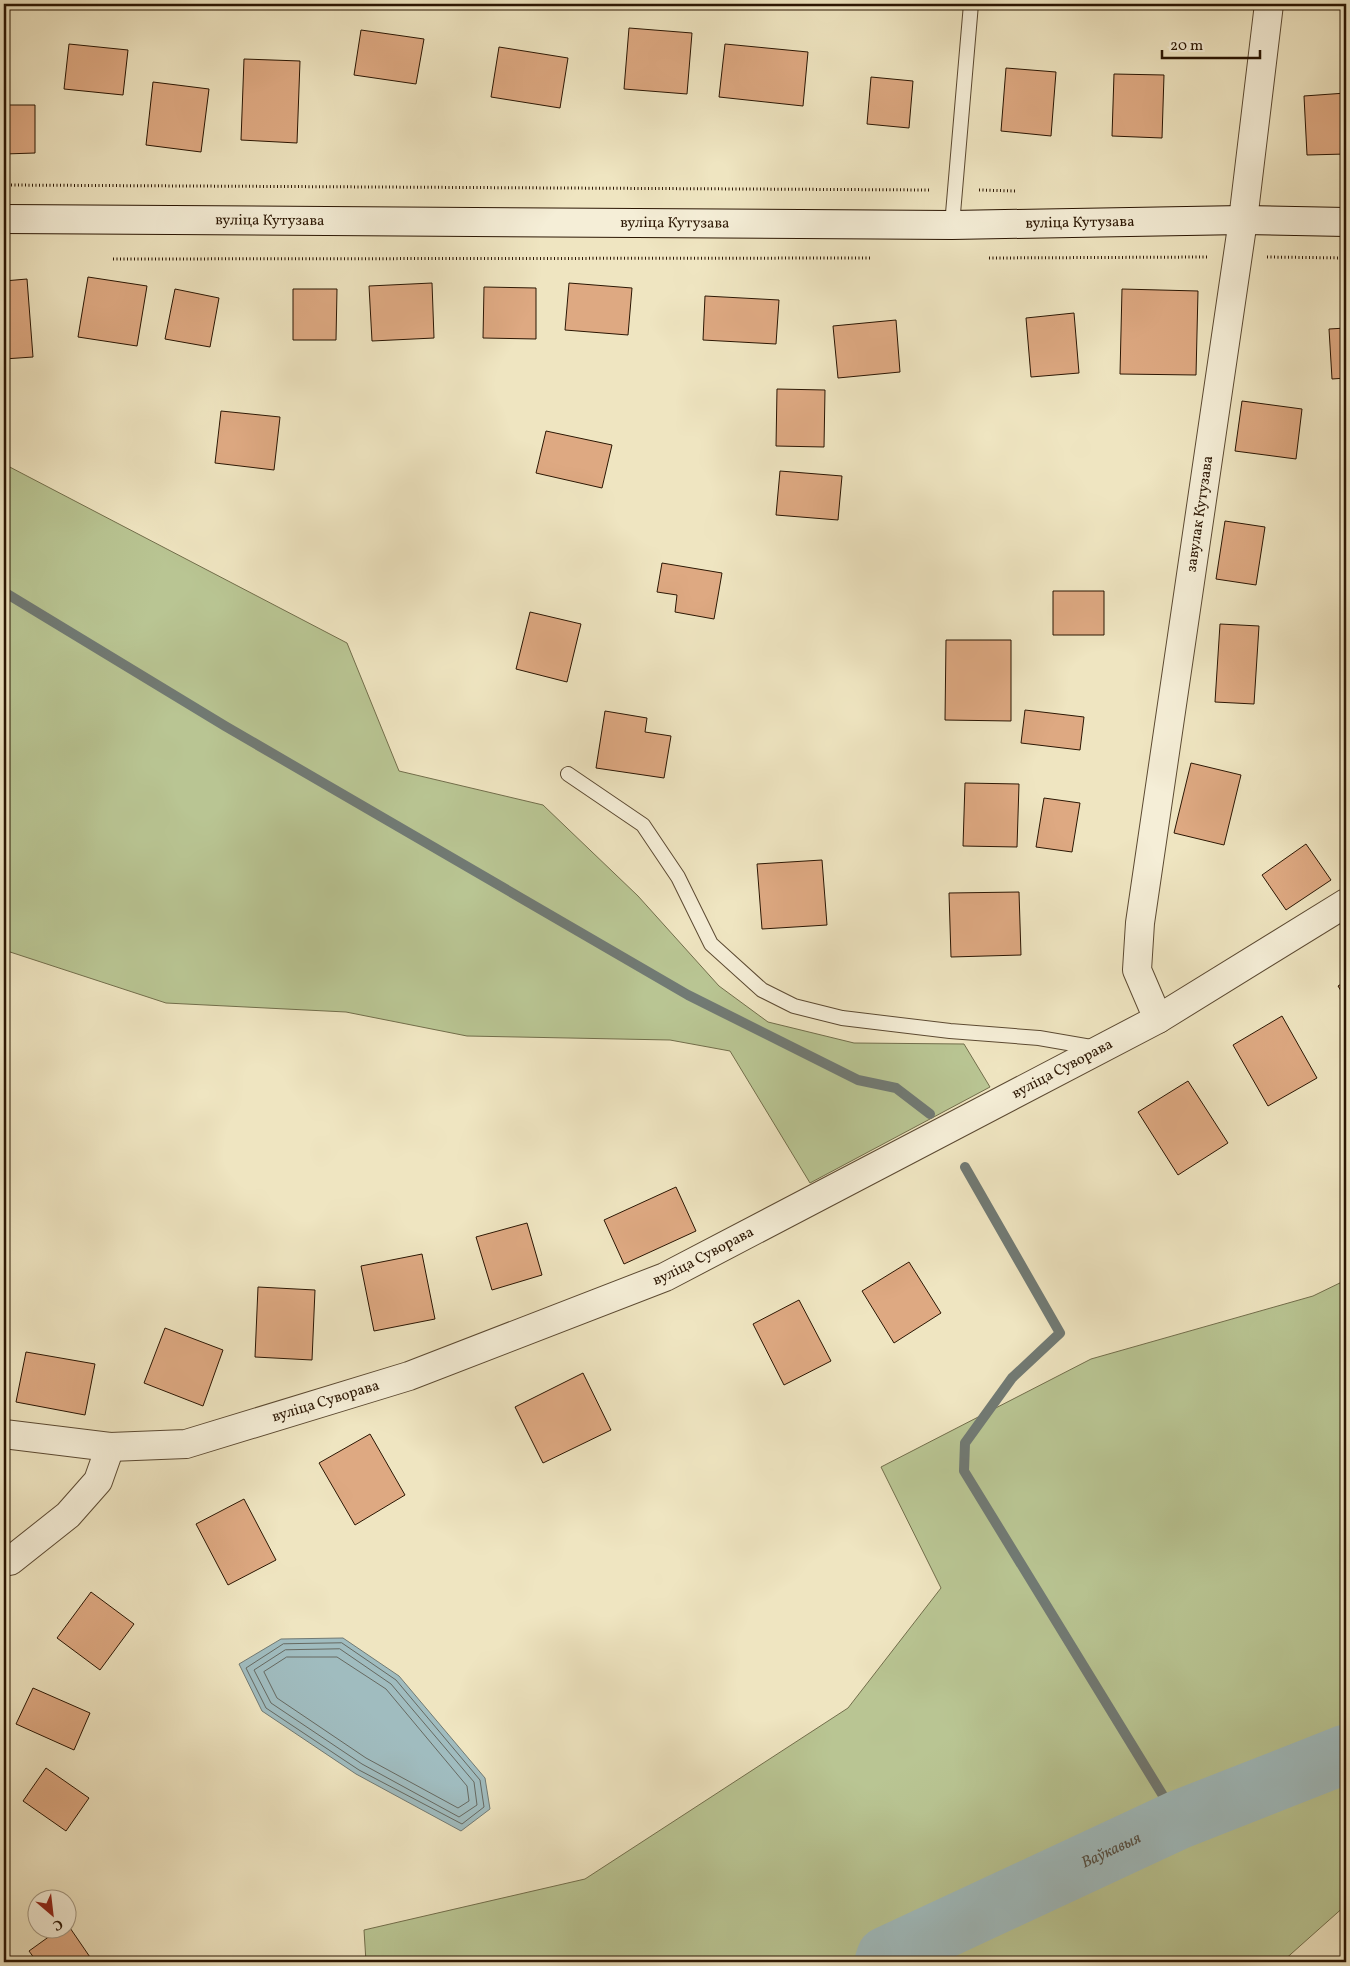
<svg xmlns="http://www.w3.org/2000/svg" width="1350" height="1966" viewBox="0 0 1350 1966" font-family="Vollkorn,serif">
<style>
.green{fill:#b9c593;stroke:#726e4b}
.water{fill:#a0bcbf;stroke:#717a74}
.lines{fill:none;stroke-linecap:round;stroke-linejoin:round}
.shore{stroke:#666961;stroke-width:1}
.stream{stroke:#717a74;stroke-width:10}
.river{stroke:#a0bcbf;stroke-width:59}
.building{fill:#dea982;stroke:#2b1603}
.lane-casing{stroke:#5c4a32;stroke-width:16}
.street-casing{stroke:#5c4a32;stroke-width:30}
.secondary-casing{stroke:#2b1603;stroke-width:30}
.path{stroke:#2b1603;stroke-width:3;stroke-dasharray:1 2.5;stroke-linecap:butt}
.lane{stroke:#f5eed7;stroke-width:14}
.street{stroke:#f5eed7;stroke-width:28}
.secondary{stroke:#f5eed7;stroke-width:28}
.labels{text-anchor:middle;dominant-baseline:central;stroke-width:4.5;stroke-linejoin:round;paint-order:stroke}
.street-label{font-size:15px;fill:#2b1603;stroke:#f5eed7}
.water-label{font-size:16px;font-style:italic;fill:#545045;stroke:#f5eed7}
</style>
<rect width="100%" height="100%" fill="#efe5c1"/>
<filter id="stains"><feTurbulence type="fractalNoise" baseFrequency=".004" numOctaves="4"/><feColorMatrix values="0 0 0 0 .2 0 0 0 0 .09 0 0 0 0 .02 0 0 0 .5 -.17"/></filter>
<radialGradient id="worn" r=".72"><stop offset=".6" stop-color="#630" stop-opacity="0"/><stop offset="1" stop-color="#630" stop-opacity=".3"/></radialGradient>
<path class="green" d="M 4,464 L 347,643 L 399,771 L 543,805 L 638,896 L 719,986 L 768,1022 L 854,1043 L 964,1044 L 990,1087 L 810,1183 L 730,1051 L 670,1040 L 467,1036 L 346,1012 L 166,1003 L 4,950 Z
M 1346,1280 L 1346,1905 L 1282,1962 L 366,1962 L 364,1930 L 585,1879 L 848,1708 L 941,1588 L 881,1467 L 1091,1359 L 1313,1296 Z"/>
<path class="water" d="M 343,1638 L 399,1676 L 485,1778 L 490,1809 L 461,1831 L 356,1774 L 262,1711 L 239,1664 L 281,1639 Z"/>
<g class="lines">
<path class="shore" d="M 342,1643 L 396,1680 L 480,1780 L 484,1807 L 462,1824 L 359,1770 L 266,1708 L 246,1668 L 283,1644 Z
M 340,1649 L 391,1684 L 474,1782 L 477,1805 L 459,1817 L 362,1764 L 271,1703 L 254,1670 L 285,1650 Z
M 287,1657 L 337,1657 L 386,1689 L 467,1786 L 469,1801 L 458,1808 L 366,1758 L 277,1698 L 264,1672 Z"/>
<path class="stream" d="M 4,592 L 225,726 L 688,995 L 858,1080 L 896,1088 L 930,1114
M 965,1167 L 1060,1333 L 1012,1378 L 965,1443 L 964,1471 L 1178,1820"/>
<path class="river" id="s1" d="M 884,1962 L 886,1956 L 1178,1820 L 1346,1754"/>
</g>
<path class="building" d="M 461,4 L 504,4 L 503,8 Z
M 629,28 L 692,33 L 687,94 L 624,89 Z
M 361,30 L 424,39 L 416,84 L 354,75 Z
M 69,44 L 128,50 L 123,95 L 64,89 Z
M 725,44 L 808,52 L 803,106 L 719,97 Z
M 499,47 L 568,58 L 560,108 L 491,97 Z
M 244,59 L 300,61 L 297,143 L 241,140 Z
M 1006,68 L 1056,72 L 1051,136 L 1001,131 Z
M 1114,74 L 1164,75 L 1162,138 L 1112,136 Z
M 871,77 L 913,81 L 909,128 L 867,124 Z
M 153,82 L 209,89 L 201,152 L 146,145 Z
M 1346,93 L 1346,154 L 1307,155 L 1304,96 Z
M 4,105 L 35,105 L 35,153 L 4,154 Z
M 88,277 L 147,286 L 137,346 L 78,337 Z
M 27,279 L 33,357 L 4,359 L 4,281 Z
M 432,283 L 434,338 L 372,341 L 369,286 Z
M 569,283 L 632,288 L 628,335 L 565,330 Z
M 484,287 L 536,288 L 536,339 L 483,338 Z
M 175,289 L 219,298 L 210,347 L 165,339 Z
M 293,289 L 337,289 L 336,340 L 293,340 Z
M 1122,289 L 1198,291 L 1196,375 L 1120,374 Z
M 705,296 L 779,300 L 776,344 L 703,340 Z
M 1074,313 L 1079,373 L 1031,377 L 1026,318 Z
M 896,320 L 900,372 L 838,378 L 833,326 Z
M 1346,328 L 1346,378 L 1332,379 L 1329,329 Z
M 777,389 L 825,390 L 824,447 L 776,446 Z
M 1242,401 L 1302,409 L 1296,459 L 1235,451 Z
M 221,411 L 280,417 L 274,470 L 215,463 Z
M 546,431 L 612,445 L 602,488 L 536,473 Z
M 780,471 L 842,476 L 838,520 L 776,515 Z
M 1225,521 L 1265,527 L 1256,585 L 1216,579 Z
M 662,563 L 722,573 L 714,619 L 675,612 L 677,595 L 657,592 Z
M 1053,591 L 1104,591 L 1104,635 L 1053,635 Z
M 530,612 L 581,624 L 567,682 L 516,669 Z
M 1220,624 L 1259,626 L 1254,704 L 1215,702 Z
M 946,640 L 1011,640 L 1011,721 L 945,720 Z
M 1025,710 L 1084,717 L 1080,750 L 1021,743 Z
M 605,711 L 647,718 L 645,732 L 671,736 L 664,778 L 596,768 Z
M 1191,763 L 1241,775 L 1224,845 L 1174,833 Z
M 965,783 L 1019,784 L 1017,847 L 963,846 Z
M 1044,798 L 1080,803 L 1072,852 L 1036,847 Z
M 1306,844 L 1331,880 L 1286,910 L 1262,875 Z
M 822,860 L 827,925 L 762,929 L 757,864 Z
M 1019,892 L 1021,955 L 951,957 L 949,893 Z
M 1346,981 L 1346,999 L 1338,986 Z
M 1282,1016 L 1317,1078 L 1268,1106 L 1233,1045 Z
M 1188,1081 L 1228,1143 L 1178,1175 L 1138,1112 Z
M 676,1187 L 696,1231 L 624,1264 L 604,1220 Z
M 527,1223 L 542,1275 L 492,1290 L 476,1237 Z
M 422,1254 L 435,1319 L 374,1331 L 361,1266 Z
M 909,1262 L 941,1313 L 894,1343 L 862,1291 Z
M 258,1287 L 315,1290 L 312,1360 L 255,1357 Z
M 799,1300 L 831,1361 L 784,1385 L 753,1324 Z
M 165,1328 L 223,1350 L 203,1406 L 144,1383 Z
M 26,1352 L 95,1364 L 85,1415 L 16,1402 Z
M 583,1373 L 611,1430 L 543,1463 L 515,1407 Z
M 370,1434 L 405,1495 L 355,1525 L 319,1463 Z
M 244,1499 L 276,1560 L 228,1585 L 196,1524 Z
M 91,1592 L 134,1624 L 100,1670 L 57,1638 Z
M 33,1688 L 90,1713 L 74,1750 L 16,1724 Z
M 46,1768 L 89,1798 L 66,1831 L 23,1801 Z
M 68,1925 L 92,1960 L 89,1962 L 37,1962 L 29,1951 L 61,1928 L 68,1928 Z"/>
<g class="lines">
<g class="lane-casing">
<path id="lane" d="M 952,225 L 971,4
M 568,774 L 643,825 L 678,877 L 711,944 L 762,990 L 794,1006 L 842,1018 L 950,1031 L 1039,1038 L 1097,1048"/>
</g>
<g class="street-casing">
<g id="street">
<path id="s2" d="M 1158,1019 L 1137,970 L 1140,923 L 1243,220 L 1269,4"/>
<path id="s3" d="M 4,1434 L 110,1447 L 186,1444 L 409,1376 L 665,1277 L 1158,1019 L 1346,903"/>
<path d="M 10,1561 L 68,1515 L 98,1481 L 110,1447"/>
</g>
</g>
<g class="secondary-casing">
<g id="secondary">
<path id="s4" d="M 4,219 L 952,225 L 1243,220 L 1346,222"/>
</g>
</g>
<path class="path" d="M 4,185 L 931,190
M 979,190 L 1016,191
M 1267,257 L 1346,258
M 989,258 L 1208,257
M 113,259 L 871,258"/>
<use href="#lane" class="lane"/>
<use href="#street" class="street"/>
<use href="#secondary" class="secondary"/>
</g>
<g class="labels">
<g class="street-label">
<text stroke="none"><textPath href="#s4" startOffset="266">вуліца Кутузава</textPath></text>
<text stroke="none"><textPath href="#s4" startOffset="671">вуліца Кутузава</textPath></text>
<text stroke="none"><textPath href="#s4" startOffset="1076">вуліца Кутузава</textPath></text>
<text stroke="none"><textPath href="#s2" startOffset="514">завулак Кутузава</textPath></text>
<text stroke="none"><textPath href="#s3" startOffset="1139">вуліца Суворава</textPath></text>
<text stroke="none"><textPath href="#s3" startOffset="734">вуліца Суворава</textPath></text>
<text stroke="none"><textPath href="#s3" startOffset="329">вуліца Суворава</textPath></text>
</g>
<g class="water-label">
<text stroke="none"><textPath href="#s1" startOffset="255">Ваўкавыя</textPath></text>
</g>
</g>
<rect width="1350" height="1966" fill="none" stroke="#efe5c1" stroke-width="20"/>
<rect x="5" y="5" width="1340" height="1956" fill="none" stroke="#2b1603" stroke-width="2.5"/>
<rect x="10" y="10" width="1330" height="1946" fill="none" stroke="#2b1603"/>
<g transform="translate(52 1914) rotate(152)"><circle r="24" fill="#f5eed7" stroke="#a49882"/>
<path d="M0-4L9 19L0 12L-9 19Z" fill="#8f2418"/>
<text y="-8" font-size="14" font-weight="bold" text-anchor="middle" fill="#2b1603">С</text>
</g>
<path d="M1162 50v8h98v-8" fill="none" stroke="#2b1603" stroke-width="2.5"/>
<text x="1170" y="50" font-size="15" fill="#2b1603" stroke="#f5eed7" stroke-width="4" paint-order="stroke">20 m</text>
<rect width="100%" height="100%" filter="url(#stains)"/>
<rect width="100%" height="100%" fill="url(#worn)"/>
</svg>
